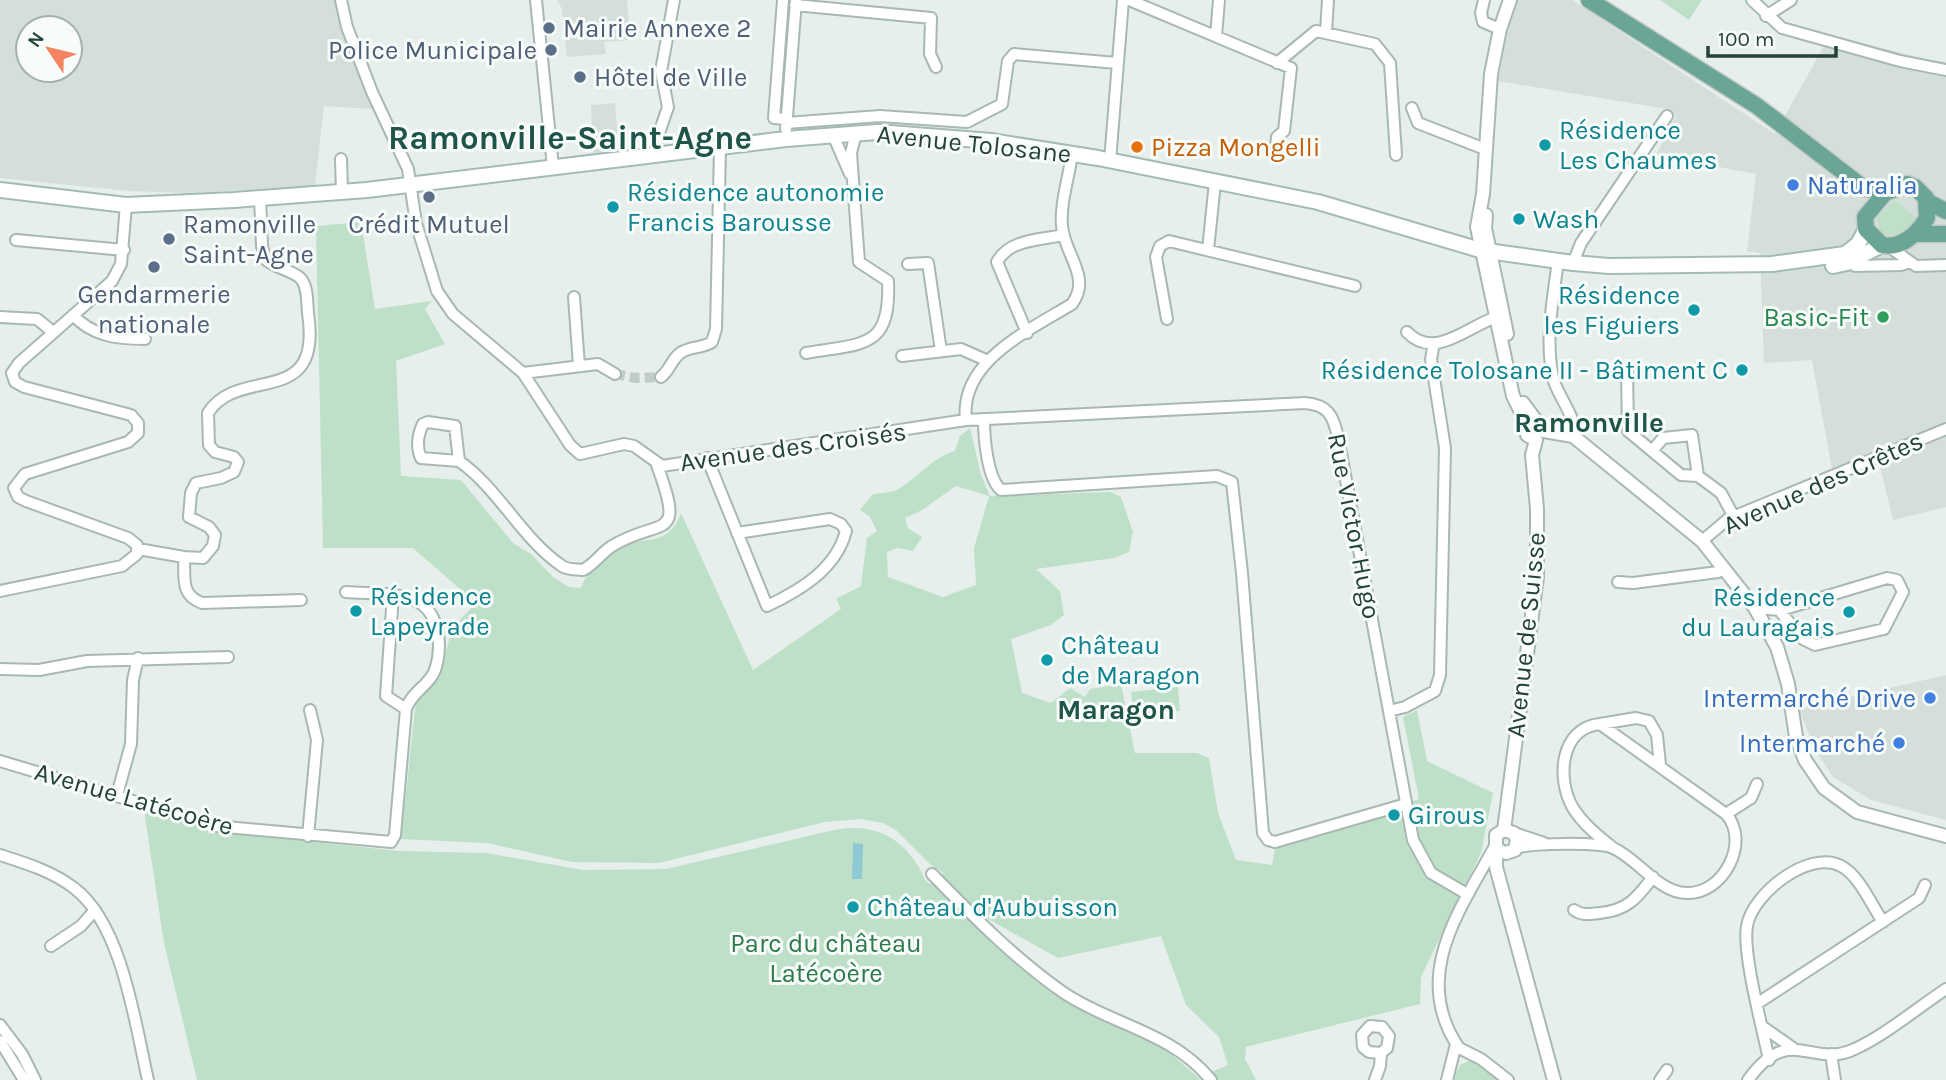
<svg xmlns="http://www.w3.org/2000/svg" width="1946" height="1080" viewBox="0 0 1946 1080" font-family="Karla,sans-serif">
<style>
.built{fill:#d4dfda;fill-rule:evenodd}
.green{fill:#bfe0c8;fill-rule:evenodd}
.water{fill:#8ec9d4}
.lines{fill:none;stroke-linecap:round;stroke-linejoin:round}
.minor-tunnel{stroke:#bfccc8;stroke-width:10;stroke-dasharray:10 5;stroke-linecap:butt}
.minor-casing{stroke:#a8b8b2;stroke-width:14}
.tertiary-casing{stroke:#a8b8b2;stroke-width:16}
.secondary-casing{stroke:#a4bbb3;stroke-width:18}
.primary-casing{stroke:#c2cac8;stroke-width:19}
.minor{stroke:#fff;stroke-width:10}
.tertiary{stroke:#fff;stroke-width:12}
.secondary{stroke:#fff;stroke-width:14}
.primary{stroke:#6aa596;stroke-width:16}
.service-dot{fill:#5c6f8a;stroke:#f7fbf9;stroke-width:2.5}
.culture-dot{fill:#0f9aa8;stroke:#f7fbf9;stroke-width:2.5}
.food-dot{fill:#e8710a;stroke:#f7fbf9;stroke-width:2.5}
.shop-dot{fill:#3f7fe0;stroke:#f7fbf9;stroke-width:2.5}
.leisure-dot{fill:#2e9e5b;stroke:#f7fbf9;stroke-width:2.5}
.labels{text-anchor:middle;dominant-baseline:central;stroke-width:6;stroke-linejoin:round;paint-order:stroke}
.service-label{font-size:26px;fill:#4e5e75;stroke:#f7fbf9;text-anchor:start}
.culture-label{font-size:26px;fill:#0d838f;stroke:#f7fbf9;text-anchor:start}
.street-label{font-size:26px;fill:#24423a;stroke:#f7fbf9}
.food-label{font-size:26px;fill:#c56008;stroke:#f7fbf9;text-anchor:start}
.shop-label{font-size:26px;fill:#366cbe;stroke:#f7fbf9;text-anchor:end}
.leisure-label{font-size:26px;fill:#27864d;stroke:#f7fbf9;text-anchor:end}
.park-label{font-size:26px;fill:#2d7a4b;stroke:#f7fbf9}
.neighbourhood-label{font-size:28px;font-weight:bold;fill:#1f5548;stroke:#f7fbf9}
.district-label{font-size:33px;font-weight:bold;fill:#1f5548;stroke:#f7fbf9}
</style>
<rect width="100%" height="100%" fill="#e6efeb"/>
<path class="built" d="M 0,0 L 335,0 L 344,37 L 373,109 L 324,106 L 315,186 L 188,193 L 129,191 L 0,178 ZM 28,28 L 70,28 L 70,70 L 28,70 Z
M 557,0 L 627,0 L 630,40 L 604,42 L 606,54 L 567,57 L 562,9 Z
M 1518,0 L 1572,0 L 1775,134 L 1830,35 L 1946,64 L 1946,507 L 1893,520 L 1876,450 L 1832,469 L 1812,360 L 1764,363 L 1760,253 L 1747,251 L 1756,174 L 1656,155 L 1676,116 L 1667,109 L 1498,81 L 1512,10 Z
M 615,103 L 619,150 L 593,153 L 591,105 Z
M 1946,675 L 1946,820 L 1871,800 L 1833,777 L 1814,748 L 1799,709 Z"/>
<path class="green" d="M 1660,0 L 1702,0 L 1689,20 Z
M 1895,200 L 1916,218 C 1906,230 1895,241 1880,231 L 1877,217 Z
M 361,222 L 375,309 L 432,301 L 425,309 L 445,344 L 396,361 L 401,476 L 461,480 L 513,543 L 531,554 L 554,578 L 569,587 L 581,588 C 586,573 602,553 617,547 C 645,536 669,547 681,513 L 753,670 L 841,609 L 836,599 L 861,586 L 867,538 L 877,531 L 870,517 L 860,510 L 873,494 C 881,493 893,493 900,488 C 919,476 932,458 955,451 L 960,436 L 970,428 L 981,475 L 990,496 L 1110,492 L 1121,497 L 1133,532 L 1129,552 L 1114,558 L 1036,569 L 1060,591 L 1064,615 L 1051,625 L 1011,639 L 1022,693 L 1051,703 L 1070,688 L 1085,697 L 1090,689 L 1121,684 L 1135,753 L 1197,753 L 1209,758 L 1218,813 L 1236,860 L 1272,865 L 1275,849 L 1419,799 L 1403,717 L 1417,710 L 1427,761 L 1493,793 L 1481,853 L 1421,977 L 1420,1004 L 1246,1047 L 1245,1059 L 1256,1080 L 1214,1080 L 1209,1073 L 1228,1065 L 1219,1037 L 1186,1005 L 1161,936 L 1058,958 L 972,910 L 942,877 L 943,873 L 930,864 L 896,830 L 883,823 L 861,819 L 825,822 L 659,863 L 572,862 L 487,843 L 401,839 L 416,701 L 440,676 L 452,628 L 476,603 L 413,548 L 323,548 L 316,226 ZM 956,486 L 989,496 L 974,548 L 976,585 L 943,597 L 888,577 L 887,552 L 898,548 L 913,551 L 922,537 L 908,528 L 905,518 L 922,510 Z
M 1178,687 L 1180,711 L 1134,716 L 1131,692 Z
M 144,810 L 210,830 L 247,835 L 399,851 L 486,853 L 583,870 L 666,869 L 834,830 C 872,823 900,835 920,869 C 923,874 923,878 928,883 L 934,885 L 1011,957 L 1086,1011 L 1165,1049 L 1201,1080 L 197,1080 L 164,943 Z
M 1476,1058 L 1502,1080 L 1453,1080 L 1460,1065 Z"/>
<path class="water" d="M 853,843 L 863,844 L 862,879 L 852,879 Z"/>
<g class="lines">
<path class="minor-tunnel" d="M 615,374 L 636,378 L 661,377"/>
<g class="minor-casing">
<path id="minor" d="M 341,0 L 347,27 L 372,92 L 408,169 L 416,223 L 437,291 L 453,314 L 523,373 L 570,445 L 580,454 L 624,444 L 634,446 L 662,466 L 966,420 L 1305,403 C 1328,405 1333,415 1338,437 L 1413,840 L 1431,873 L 1467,894
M 536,0 L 553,167
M 783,0 L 774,118 L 785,119
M 1129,0 L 1291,68 L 1284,131 L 1277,137 L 1276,147
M 1484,0 L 1481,13 L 1483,22 L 1500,29
M 1752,0 L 1782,28 L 1900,61 L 1946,70
M 795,5 L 931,18 L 930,54 L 936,67
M 1766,16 L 1791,0
M 1326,32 L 1328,0
M 1216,36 L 1219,0
M 1277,63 L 1316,31 L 1375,44 L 1390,63 L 1396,155
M 1412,108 L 1418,123 L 1485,149
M 786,123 L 880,116 L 967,122 L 1002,104 L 1008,61 L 1014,54 L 1117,63
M 786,129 L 796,0
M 833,135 L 850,174
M 656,155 L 656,142 L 668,107 L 661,71 L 674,0
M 341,159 L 342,192
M 1110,161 L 1123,0
M 260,198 L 262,246 L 265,259 C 275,268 288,269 299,277 C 308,284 307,302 308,313 C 323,411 239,364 208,413 L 209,445 L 215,452 L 234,457 L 238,462 L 234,472 L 221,478 L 196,483 L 191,493 L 189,517 L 209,527 L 215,535 L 213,546 L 203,558 L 184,557 C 185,578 180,595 202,603 L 301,600
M 16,240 L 124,250
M 1888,246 L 1916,266 L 1946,265
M 1208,250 L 1215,182
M 1558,261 C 1553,299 1544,343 1554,381 C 1558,396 1579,421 1573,436
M 1573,263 L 1581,243 L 1667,116
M 908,264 L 928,263 L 941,351
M 1855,266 L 1901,265 L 1910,262
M 574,297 L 579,366
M 73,315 C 92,336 117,339 145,339
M 0,317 L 37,319 L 53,332
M 1167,319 L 1156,257 L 1160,246 L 1169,241 L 1355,286
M 1407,332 C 1436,363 1473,321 1503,315
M 1027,333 L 997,262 C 1009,239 1041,240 1063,235
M 806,353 C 863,343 891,350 888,281 L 859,262 L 851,153 L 856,133
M 902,356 L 961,349 L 988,361
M 1627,370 L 1628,431 L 1681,475 L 1698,476
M 523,373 L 598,364 L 615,374
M 661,377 C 670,370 671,361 679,354 C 688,346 702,349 712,342 L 716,329 L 720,148
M 984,419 C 984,437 987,478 1001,490 L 1217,476 L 1232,482 L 1242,573 L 1263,833 L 1268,840 L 1275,842 L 1406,804
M 966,420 C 959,361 1030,330 1072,304 C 1092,277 1064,254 1062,226 C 1060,203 1069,177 1072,154
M 428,422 L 455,426 L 459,461 L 421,458 C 416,447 418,434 423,424 Z
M 1652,451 L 1663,438 L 1692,435 L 1698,476 L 1721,493 L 1734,517
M 707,458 L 767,606 C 801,590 836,569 846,531 L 841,524 L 830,519 L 737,533
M 459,461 C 499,489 521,538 562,566 C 567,570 576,569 583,570 C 595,564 601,553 612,546 C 662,516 686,544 657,465
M 1702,541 L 1728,519 L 1946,429
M 138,549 L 184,557
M 1618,582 L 1633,583 L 1718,572 L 1725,569
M 0,591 L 122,566 L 137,554 L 137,545 L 128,538 L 26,501 L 18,497 L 14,488 L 25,474 L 128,442 L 138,433 L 138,423 L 131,415 L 24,387 L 15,382 L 12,373 L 19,363 L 112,281 L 121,264 L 126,205
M 393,595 L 386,696 L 406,709
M 1755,608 L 1781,610 L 1887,578 L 1897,580 L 1903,592 L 1884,629 L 1815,645 L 1803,639 L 1779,610
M 0,669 L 39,670 L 87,661 L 228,657
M 1389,711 L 1405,707 L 1435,691 L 1440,675 L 1445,448 L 1431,359 L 1434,343
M 1600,724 L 1636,718 L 1649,721 L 1657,735 L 1660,765
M 0,761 L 216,826 L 391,842 L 395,835 L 406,709 C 412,691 430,685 435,670 C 443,646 440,609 412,599 C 391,592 367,594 346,592
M 117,795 L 131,744 L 133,680 L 138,658
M 1726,814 L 1751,798 L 1757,784
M 1514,833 L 1544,843
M 308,836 L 317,740 L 310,710
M 1495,846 C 1460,910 1410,976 1459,1048 L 1481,1059 L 1508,1080
M 1516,848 C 1532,843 1599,842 1613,848 C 1638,859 1658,892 1686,893 C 1723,895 1751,842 1726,814 L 1600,724 C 1560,728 1556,779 1573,808 C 1583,824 1598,836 1612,847
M 0,855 C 25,863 52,871 74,888 C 122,924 135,1023 148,1080
M 932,874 C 973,916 1015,959 1064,993 C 1112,1025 1172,1032 1211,1080
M 1574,910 C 1583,916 1589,914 1600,913 C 1628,910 1637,898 1653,877
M 51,946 L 81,926 L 95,910
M 1758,1003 L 1919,898 L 1925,885
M 0,1025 L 22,1054 L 35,1080
M 1763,1027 L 1793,1048
M 0,1041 L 24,1080
M 1831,1054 L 1835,1080
M 1769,1060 C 1763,1030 1742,953 1747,926 C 1752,894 1809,849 1841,866 C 1859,875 1872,906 1883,922
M 1375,1080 L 1380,1066 L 1381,1053 L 1387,1048 L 1389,1036 L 1382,1027 L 1370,1026 L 1362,1035 L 1363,1047 L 1369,1052 L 1381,1053
M 1447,1080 L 1456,1044
M 1660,1080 L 1667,1070
M 1748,1080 C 1788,1024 1811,1066 1850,1051 C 1882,1038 1917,1008 1946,989"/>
</g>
<g class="tertiary-casing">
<path id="tertiary" d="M 1510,0 L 1500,29 L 1491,74 L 1483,194 L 1477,227 L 1513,396 L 1526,422 L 1527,435 L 1536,440
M 1486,215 L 1485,228 L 1507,334
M 1523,403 L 1537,422
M 1544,431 L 1573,436 L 1702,541 L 1755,608 L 1777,647 L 1788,684 L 1796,737 L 1805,760 L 1824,788 L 1857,812 L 1946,836
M 1504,830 L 1537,577 L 1537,509 L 1532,455 L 1536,440
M 1498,850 L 1506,853 L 1515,850 L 1517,840 L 1514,833 L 1504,830 L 1496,835 L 1496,867 L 1554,1080"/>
</g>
<g class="secondary-casing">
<path id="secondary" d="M 0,190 L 126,205 L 234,200 L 367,190 L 786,139 L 877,132 L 991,141 L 1098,158 L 1318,202 L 1480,250 L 1573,263 L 1609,266 L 1772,264 L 1845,254 L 1858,244 L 1866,229
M 1833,266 L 1847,263 L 1882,245"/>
</g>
<g class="primary-casing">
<path id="primary" d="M 1589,0 L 1757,106 L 1864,188 L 1885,193
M 1907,184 L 1915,187 L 1926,198 L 1927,218 C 1918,233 1902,249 1882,245 L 1866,229 L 1865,217 L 1885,193 Z
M 1928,202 L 1946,211
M 1915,234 L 1946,234"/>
</g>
<use href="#minor" class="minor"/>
<use href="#tertiary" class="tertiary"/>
<use href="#secondary" class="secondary"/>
<use href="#primary" class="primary"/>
</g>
<g class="service-dot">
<circle cx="549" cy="28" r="7"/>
<circle cx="551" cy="50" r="7"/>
<circle cx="580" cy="77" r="7"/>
<circle cx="429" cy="197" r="7"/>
<circle cx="169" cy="239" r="7"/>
<circle cx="154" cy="267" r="7"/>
</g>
<g class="culture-dot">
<circle cx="1545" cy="145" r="7"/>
<circle cx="613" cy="207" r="7"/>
<circle cx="1519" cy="219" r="7"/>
<circle cx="1694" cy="310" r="7"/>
<circle cx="1742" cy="370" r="7"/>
<circle cx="356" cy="611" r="7"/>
<circle cx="1849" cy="612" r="7"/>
<circle cx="1047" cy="660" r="7"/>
<circle cx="1394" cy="815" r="7"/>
<circle cx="853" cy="907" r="7"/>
</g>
<circle class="food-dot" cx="1137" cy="147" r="7"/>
<g class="shop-dot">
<circle cx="1793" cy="185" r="7"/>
<circle cx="1930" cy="698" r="7"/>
<circle cx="1899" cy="743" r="7"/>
</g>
<circle class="leisure-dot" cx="1883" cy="317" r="7"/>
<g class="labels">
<g class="service-label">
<text x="563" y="28">Mairie Annexe 2</text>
<text x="537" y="50" text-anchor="end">Police Municipale</text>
<text x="594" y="77">Hôtel de Ville</text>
<text x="183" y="224">Ramonville<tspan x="183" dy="30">Saint-Agne</tspan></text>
<text x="429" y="224" text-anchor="middle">Crédit Mutuel</text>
<text x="154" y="294" text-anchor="middle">Gendarmerie<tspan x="154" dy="30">nationale</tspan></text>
</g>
<g class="culture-label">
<text x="1559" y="130">Résidence<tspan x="1559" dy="30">Les Chaumes</tspan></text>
<text x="627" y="192">Résidence autonomie<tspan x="627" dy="30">Francis Barousse</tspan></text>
<text x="1533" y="219">Wash</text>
<text x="1680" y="295" text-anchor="end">Résidence<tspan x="1680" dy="30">les Figuiers</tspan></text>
<text x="1728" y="370" text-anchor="end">Résidence Tolosane II - Bâtiment C</text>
<text x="370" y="596">Résidence<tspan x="370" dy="30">Lapeyrade</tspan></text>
<text x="1835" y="597" text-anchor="end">Résidence<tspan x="1835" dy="30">du Lauragais</tspan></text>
<text x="1061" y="645">Château<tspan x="1061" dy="30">de Maragon</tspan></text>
<text x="1408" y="815">Girous</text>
<text x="867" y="907">Château d'Aubuisson</text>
</g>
<g class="street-label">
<text transform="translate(974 144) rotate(6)">Avenue Tolosane</text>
<text transform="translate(793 447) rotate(-8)">Avenue des Croisés</text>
<text transform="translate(1823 483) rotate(-24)">Avenue des Crêtes</text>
<text transform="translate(1354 526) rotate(79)">Rue Victor Hugo</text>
<text transform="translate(1526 635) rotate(-84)">Avenue de Suisse</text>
<text transform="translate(134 799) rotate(16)">Avenue Latécoère</text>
</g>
<g class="food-label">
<text x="1151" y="147">Pizza Mongelli</text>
</g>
<g class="shop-label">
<text x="1807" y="185" text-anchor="start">Naturalia</text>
<text x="1916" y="698">Intermarché Drive</text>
<text x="1885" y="743">Intermarché</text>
</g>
<g class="leisure-label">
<text x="1869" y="317">Basic-Fit</text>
</g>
<g class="park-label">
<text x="826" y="943">Parc du château<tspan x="826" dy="30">Latécoère</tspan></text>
</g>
<g class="neighbourhood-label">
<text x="1589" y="422">Ramonville</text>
<text x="1116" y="709">Maragon</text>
</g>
<g class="district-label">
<text x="570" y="138">Ramonville-Saint-Agne</text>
</g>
</g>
<g transform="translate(49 49) rotate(305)"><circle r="33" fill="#f7fbf9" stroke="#a3b1ad" stroke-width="2"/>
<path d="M0-5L12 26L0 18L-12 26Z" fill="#f4845f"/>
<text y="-10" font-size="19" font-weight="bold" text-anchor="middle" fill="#24423a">N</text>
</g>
<path d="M1708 46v10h128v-10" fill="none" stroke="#24423a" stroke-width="3.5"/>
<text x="1718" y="46" font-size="21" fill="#24423a" stroke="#f7fbf9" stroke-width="5" paint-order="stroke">100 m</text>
</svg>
